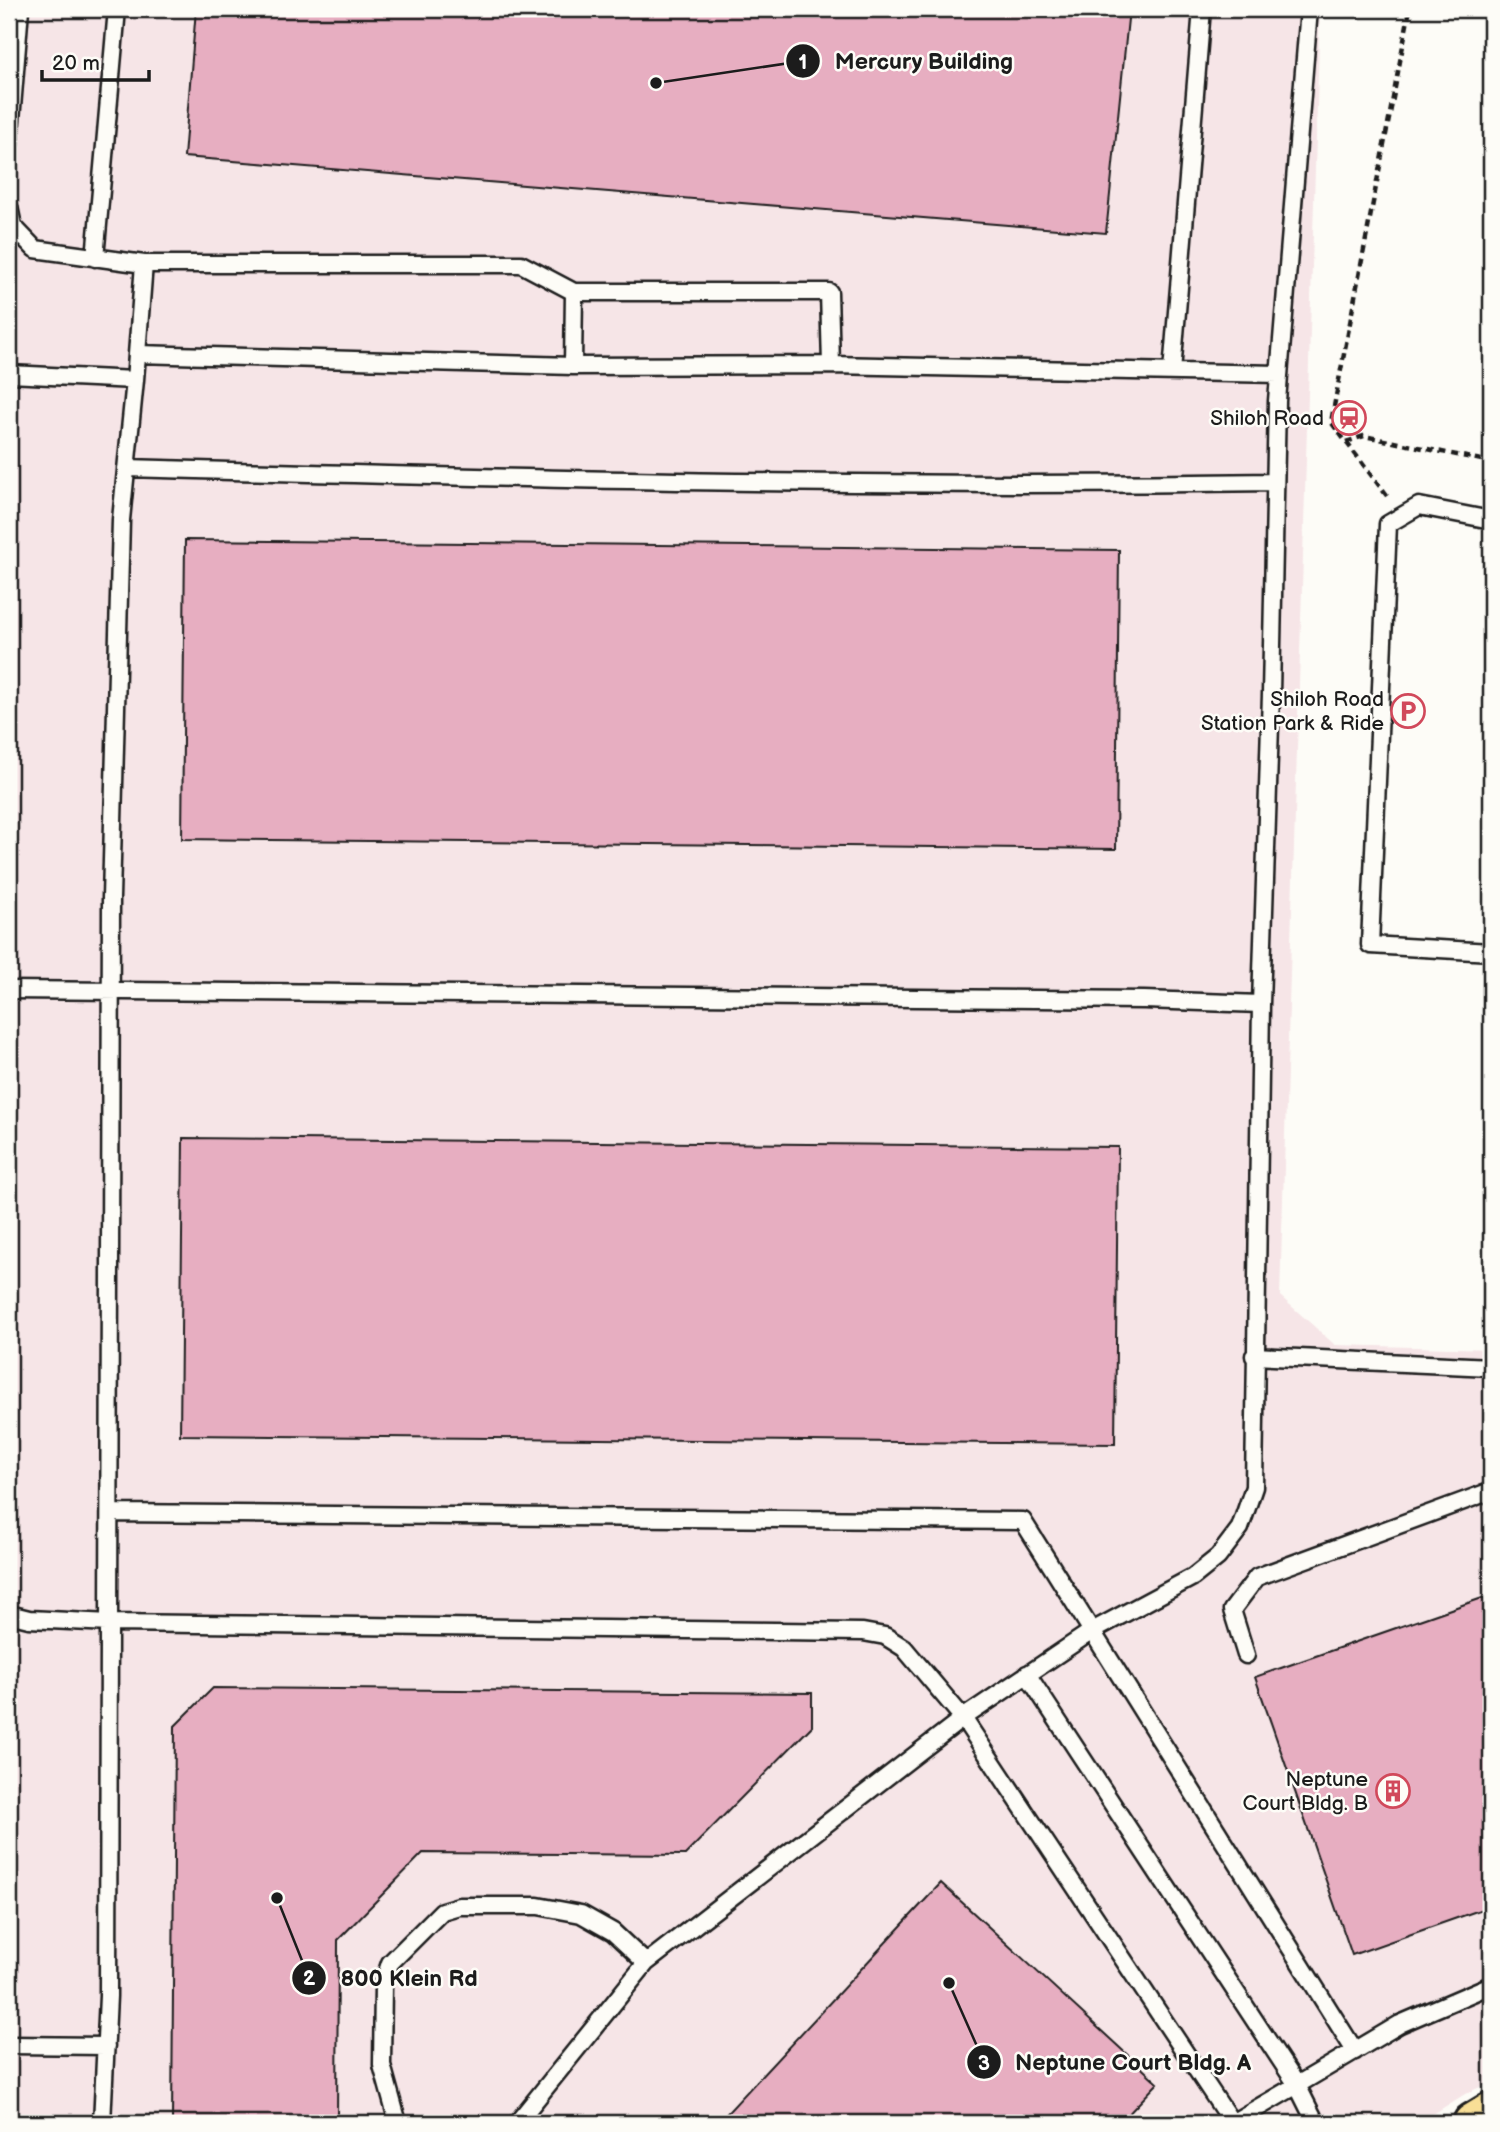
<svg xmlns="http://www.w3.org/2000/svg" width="1500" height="2132" viewBox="0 0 1500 2132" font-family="'Balsamiq Sans',sans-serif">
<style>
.built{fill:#f6e5e7}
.building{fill:#e7aec1;stroke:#1c1c1c;stroke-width:2}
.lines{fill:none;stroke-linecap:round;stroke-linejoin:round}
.service-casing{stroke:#1c1c1c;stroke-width:21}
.primary-casing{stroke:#1c1c1c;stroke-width:44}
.path{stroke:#1c1c1c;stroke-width:4.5;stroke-dasharray:7 5;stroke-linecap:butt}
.service{stroke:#fdfcf7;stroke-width:16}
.primary{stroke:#f9df96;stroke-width:38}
.labels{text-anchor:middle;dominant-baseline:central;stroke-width:5;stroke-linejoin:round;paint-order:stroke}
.poi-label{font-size:21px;fill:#1c1c1c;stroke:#fdfcf7;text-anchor:end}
.leader{fill:none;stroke:#1c1c1c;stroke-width:2.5}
.callout-dot{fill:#1c1c1c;stroke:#fdfcf7;stroke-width:2.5}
.mark-label{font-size:21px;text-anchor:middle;font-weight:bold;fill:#fff}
.callout-label{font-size:23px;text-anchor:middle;font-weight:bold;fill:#1c1c1c;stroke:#fdfcf7;stroke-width:5;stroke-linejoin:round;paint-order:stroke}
</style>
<rect width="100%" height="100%" fill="#fdfcf7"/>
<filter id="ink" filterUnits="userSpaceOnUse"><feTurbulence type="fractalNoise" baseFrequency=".0143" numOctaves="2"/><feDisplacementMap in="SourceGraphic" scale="14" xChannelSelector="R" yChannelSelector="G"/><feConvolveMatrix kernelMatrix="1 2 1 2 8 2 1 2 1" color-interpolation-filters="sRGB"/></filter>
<g filter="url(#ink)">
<path class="built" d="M 9,9 L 1320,9 L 1280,1296 L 1335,1345 L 1491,1349 L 1491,2082 L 1465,2094 L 1419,2123 L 9,2123 Z"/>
<path class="building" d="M 196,9 L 1129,9 L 1106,233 L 184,157 Z
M 185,540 L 1119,550 L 1116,849 L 182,839 Z
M 183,1138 L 1118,1147 L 1115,1444 L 180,1435 Z
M 1491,1595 L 1491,1906 L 1352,1955 L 1255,1677 Z
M 213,1688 L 812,1693 L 812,1726 L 685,1855 L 423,1853 L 338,1940 L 337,2123 L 172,2123 L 175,1726 Z
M 941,1883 L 1158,2083 L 1120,2123 L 718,2123 Z"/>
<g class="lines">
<g class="service-casing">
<path id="service" d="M 9,145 L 20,9
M 9,207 L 13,226 L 35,249 L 144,264 L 135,380
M 95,258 L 117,9
M 144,264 L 521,264 L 574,292 L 829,292 L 831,365 L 1279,374
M 574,292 L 573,366 L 831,365
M 137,354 L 573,366
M 1172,372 L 1202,9
M 9,374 L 135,380 L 121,520 L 111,898 L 108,1996 L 102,2123
M 126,468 C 509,479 892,488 1275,482
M 1491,520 L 1419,506 L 1388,524 L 1370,945 L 1491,952
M 9,990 L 1144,1000 L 1261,1004 L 1254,1487 L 1240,1528 L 1218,1557 L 1193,1577 L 1092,1631 L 963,1718 L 646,1963 L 517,2123
M 1261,1004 L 1271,694 L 1277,401 L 1309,9
M 1254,1356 L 1491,1367
M 110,1513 L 1023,1521 L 1355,2051
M 9,1614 L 29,1619 L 110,1623 L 863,1632 L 885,1636 L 904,1648 L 963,1718 L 1232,2123 L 1297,2085 L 1316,2123
M 1246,1655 L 1232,1610 L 1257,1577 L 1491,1491
M 1027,1674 L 1297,2085 L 1400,2024 L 1491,1985
M 9,2045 L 106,2046
M 398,2123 L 382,2065 L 383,1984 L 390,1963 L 442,1911 L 459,1906 L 538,1906 L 581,1914 L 613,1932 L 646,1963"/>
</g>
<g class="primary-casing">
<path id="primary" d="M 1473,2123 L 1491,2112"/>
</g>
<path class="path" d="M 1346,442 L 1364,436 L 1491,462
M 1387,496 L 1331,422 L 1410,9"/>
<use href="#service" class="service"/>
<use href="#primary" class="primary"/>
</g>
</g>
<defs>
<g id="station-ring" transform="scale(1.75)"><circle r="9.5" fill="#fdfcf7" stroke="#d1495b" stroke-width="1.5"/><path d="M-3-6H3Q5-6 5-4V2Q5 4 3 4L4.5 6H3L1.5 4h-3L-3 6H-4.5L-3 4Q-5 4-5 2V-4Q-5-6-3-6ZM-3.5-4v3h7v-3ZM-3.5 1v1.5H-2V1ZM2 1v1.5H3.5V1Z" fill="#d1495b"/></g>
<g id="parking-ring" transform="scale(1.75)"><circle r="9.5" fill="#fdfcf7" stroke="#d1495b" stroke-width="1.5"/><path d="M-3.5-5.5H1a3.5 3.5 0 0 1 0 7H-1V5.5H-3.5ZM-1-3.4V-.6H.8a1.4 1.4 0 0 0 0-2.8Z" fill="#d1495b"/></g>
<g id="building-ring" transform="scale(1.75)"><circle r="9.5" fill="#fdfcf7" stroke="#d1495b" stroke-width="1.5"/><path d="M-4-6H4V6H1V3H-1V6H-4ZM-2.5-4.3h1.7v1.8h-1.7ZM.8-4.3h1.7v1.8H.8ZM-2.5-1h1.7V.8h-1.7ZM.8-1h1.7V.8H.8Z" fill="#d1495b"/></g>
</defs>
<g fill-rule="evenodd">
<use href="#station-ring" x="1349" y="418"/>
<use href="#parking-ring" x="1408" y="711"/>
<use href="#building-ring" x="1393" y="1791"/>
</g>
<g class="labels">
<g class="poi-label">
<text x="1324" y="418">Shiloh Road</text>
<text x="1384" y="699">Shiloh Road<tspan x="1384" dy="24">Station Park &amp; Ride</tspan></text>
<text x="1368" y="1779">Neptune<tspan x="1368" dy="24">Court Bldg. B</tspan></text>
</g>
</g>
<path class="leader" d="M656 83L803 61M277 1898L309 1978M949 1983L984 2062"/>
<g class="callout-dot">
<circle cx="656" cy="83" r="7"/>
<circle cx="277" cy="1898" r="7"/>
<circle cx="949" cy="1983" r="7"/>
<circle cx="803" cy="61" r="18"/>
<circle cx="309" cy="1978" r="18"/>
<circle cx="984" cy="2062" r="18"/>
</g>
<g class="mark-label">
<text x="803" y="69">1</text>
<text x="309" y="1985">2</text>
<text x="984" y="2070">3</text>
</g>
<g class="callout-label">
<text x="924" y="69">Mercury Building</text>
<text x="409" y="1986">800 Klein Rd</text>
<text x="1133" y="2070">Neptune Court Bldg. A</text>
</g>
<rect width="1500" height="2132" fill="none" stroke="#fdfcf7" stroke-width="35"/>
<rect x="18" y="18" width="1465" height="2097" fill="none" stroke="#1c1c1c" stroke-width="2.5" filter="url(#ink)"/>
<path d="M42 70v10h107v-10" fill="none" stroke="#1c1c1c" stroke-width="3.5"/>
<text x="52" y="70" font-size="21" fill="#1c1c1c" stroke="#fdfcf7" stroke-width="5" paint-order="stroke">20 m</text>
</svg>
